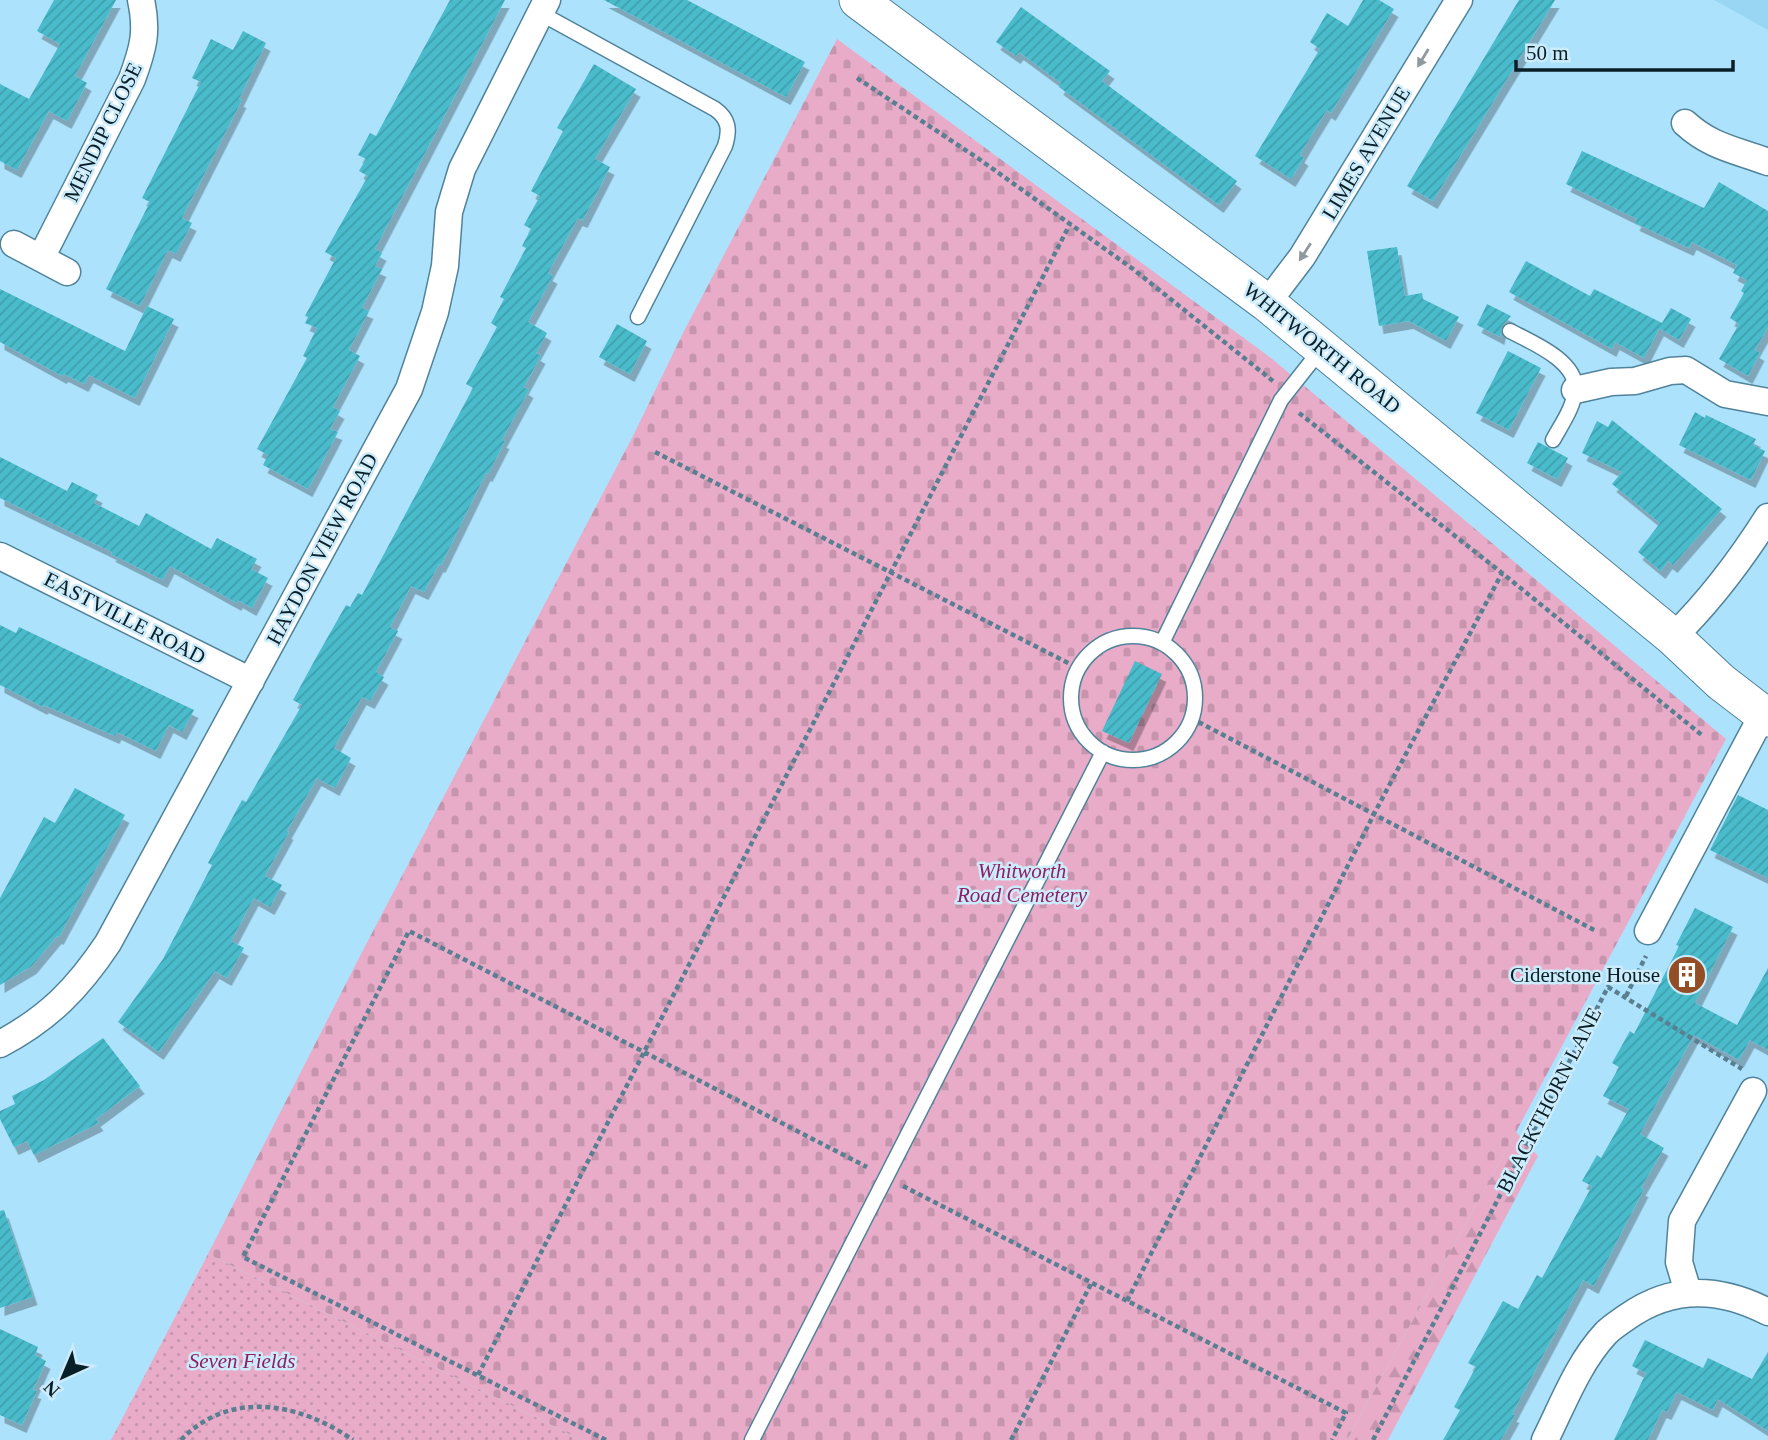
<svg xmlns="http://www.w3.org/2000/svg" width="1768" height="1440" viewBox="0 0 1768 1440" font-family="'Times New Roman',serif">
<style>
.built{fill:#99d6f3}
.forest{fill:url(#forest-firs)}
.cemetery{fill:url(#cemetery-stones)}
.park{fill:url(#park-dots)}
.building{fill:url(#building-hatch);filter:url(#shadow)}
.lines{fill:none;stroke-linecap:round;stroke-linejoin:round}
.lane-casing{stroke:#50839a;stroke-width:17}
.street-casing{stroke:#50839a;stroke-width:29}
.secondary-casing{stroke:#50839a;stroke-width:39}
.path{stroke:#5a7f91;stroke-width:4.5;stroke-dasharray:5 3.5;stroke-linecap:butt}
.lane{stroke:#fff;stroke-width:14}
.street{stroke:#fff;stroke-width:26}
.secondary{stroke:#fff;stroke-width:37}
.oneway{fill:#909a9e}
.labels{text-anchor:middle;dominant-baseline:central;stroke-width:5;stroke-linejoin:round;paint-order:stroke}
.street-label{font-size:21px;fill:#091f28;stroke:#cdecfb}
.park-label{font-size:21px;font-style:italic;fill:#8e1e62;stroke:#cdecfb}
.poi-label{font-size:21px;fill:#091f28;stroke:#cdecfb;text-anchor:end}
</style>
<defs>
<pattern id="forest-firs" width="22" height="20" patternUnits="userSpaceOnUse" patternTransform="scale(1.75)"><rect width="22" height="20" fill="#e8acc9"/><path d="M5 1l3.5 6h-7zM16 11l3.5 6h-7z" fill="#c694ad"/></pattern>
<pattern id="cemetery-stones" width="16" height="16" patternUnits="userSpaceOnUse" patternTransform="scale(1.75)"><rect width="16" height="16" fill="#e8acc9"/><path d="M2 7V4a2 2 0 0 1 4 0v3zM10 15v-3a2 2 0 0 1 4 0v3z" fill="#c694ad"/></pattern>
<pattern id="park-dots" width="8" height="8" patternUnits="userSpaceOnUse" patternTransform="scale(1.75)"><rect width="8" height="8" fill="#e8acc9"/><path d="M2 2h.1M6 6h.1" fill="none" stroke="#c694ad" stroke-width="1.8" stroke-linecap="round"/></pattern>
<pattern id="building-hatch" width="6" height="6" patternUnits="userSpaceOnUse" patternTransform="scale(1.75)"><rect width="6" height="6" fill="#48bbcb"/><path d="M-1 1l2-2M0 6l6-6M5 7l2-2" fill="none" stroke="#3ea0ae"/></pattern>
<filter id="shadow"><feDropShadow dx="4.5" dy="8" stdDeviation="0" flood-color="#0004"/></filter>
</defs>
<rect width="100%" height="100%" fill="#ade2fc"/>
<path class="built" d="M 1714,0 L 1768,0 L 1768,30 Z"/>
<path class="forest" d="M 1516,1132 L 1538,1156 L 1388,1440 L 1347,1440 Z"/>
<path class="cemetery" d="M 837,39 L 1271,358 L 1726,739 L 1516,1132 L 1347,1440 L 581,1440 L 208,1254 L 361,954 L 633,436 L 683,333 Z"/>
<path class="park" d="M 208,1254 L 581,1440 L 111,1440 Z"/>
<path class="building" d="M 54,0 L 116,0 L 75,76 L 87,83 L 67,121 L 49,111 L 17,170 L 0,161 L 0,84 L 29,99 L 60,44 L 37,31 Z
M 450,0 L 505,0 L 375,249 L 382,253 L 375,266 L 382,269 L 362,308 L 369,311 L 349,350 L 360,356 L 333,407 L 340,411 L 330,429 L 338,432 L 308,489 L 263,465 L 268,455 L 257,449 L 307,358 L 303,356 L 317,328 L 305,323 L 308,317 L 305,316 L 336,258 L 325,252 L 368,176 L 359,171 L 366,159 L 358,155 L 370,133 L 376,136 Z
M 604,0 L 687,0 L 805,62 L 786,97 Z
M 1363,0 L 1379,0 L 1394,9 L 1331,113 L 1327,110 L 1314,131 L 1300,155 L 1304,158 L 1291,179 L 1255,156 L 1320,49 L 1310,42 L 1327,13 L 1348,26 Z
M 1519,0 L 1555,0 L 1433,201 L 1407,186 Z
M 1021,7 L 1110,71 L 1102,81 L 1237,181 L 1219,205 L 1059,87 L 1061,83 L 1019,52 L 1016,56 L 996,42 Z
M 243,31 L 266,43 L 239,99 L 242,100 L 182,218 L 192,223 L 176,254 L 168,250 L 140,306 L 106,289 L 150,202 L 142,198 L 201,82 L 192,78 L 211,39 L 233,50 Z
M 594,64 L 636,89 L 595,159 L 610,167 L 583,220 L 578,218 L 548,273 L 553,276 L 528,322 L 547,333 L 536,353 L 541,356 L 524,387 L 529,390 L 502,440 L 505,441 L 488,474 L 486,473 L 441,565 L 439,564 L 424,592 L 411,586 L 390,627 L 398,631 L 376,672 L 384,677 L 370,701 L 362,697 L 334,748 L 351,758 L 335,788 L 317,778 L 287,831 L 289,832 L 265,876 L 282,885 L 270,907 L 254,898 L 231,941 L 244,948 L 227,978 L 215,971 L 159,1052 L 118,1022 L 163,959 L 212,865 L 208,863 L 242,800 L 246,802 L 302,705 L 293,700 L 317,656 L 346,605 L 350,607 L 358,593 L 362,595 L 473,388 L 466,384 L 497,327 L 491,323 L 504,299 L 500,297 L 526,248 L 522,246 L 531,229 L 524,225 L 540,196 L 531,191 L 563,131 L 557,128 Z
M 1582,151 L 1704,208 L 1719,182 L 1768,211 L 1768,327 L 1755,350 L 1760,353 L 1748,376 L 1719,359 L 1739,324 L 1730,318 L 1744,293 L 1741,291 L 1747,280 L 1733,273 L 1737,265 L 1692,242 L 1689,248 L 1665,237 L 1635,223 L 1637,219 L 1566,184 Z
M 1397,247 L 1405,296 L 1422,293 L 1423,299 L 1459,317 L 1446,341 L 1409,321 L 1379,326 L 1367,251 Z
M 1526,261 L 1590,296 L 1594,289 L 1662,323 L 1644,358 L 1615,342 L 1612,349 L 1509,292 Z
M 0,289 L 125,351 L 147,306 L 174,319 L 135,398 L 89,375 L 84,384 L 64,374 L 62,376 L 0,342 Z
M 1487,304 L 1511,316 L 1502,326 L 1500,337 L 1477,325 Z
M 1671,308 L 1691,319 L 1679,340 L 1659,328 Z
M 617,324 L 647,341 L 630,374 L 599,357 Z
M 1508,351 L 1541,368 L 1509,430 L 1476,413 Z
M 1695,412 L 1705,418 L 1706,415 L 1756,439 L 1753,445 L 1765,451 L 1751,480 L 1679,445 Z
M 1612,420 L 1722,509 L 1673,565 L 1668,561 L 1661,571 L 1638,552 L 1660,523 L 1612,484 L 1622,472 L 1582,453 L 1597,421 L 1608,427 Z
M 1538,442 L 1568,458 L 1557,479 L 1527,463 Z
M 0,457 L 67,491 L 72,482 L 98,495 L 94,503 L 139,526 L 146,513 L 211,549 L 217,538 L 257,559 L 251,569 L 268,578 L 252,608 L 238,600 L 237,603 L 170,566 L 163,580 L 111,554 L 112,552 L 0,498 Z
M 0,625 L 16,633 L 19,627 L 194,710 L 182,732 L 169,725 L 156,751 L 117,732 L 115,736 L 44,705 L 43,707 L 0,685 Z
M 1135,661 L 1162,674 L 1129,743 L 1102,731 Z
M 75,788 L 125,815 L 59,937 L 57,936 L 32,966 L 0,985 L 0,898 L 44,817 L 55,823 Z
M 1738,795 L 1768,810 L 1768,878 L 1710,850 Z
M 1695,908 L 1733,927 L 1695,1003 L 1737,1025 L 1768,968 L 1768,1050 L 1750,1040 L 1739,1060 L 1694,1035 L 1640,1134 L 1664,1148 L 1641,1188 L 1644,1189 L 1594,1286 L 1583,1280 L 1512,1414 L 1515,1415 L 1501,1440 L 1443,1440 L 1460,1410 L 1454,1407 L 1476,1367 L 1468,1363 L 1480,1342 L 1503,1301 L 1518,1309 L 1537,1275 L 1542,1278 L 1592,1186 L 1582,1181 L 1597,1155 L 1601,1158 L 1629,1109 L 1603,1096 L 1619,1067 L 1612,1063 L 1630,1031 L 1634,1034 L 1679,946 L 1676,945 Z
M 103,1038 L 140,1086 L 96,1119 L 99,1123 L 34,1155 L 27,1141 L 14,1147 L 0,1119 L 0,1111 L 15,1104 L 12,1096 L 44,1080 Z
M 4,1210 L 33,1297 L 0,1308 L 0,1211 Z
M 0,1329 L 38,1347 L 35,1355 L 46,1361 L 33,1390 L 37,1391 L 22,1425 L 0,1415 Z
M 1645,1340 L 1703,1368 L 1708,1358 L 1752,1379 L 1768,1352 L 1768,1431 L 1718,1399 L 1713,1410 L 1677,1392 L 1667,1412 L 1662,1410 L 1648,1440 L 1614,1440 L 1646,1373 L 1632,1366 Z"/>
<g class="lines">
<g class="lane-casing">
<path id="lane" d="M 540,13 L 715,109 C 729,119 730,130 725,146 L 638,317
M 1510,331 C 1531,342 1578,361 1575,390 C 1574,407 1561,425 1553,440
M1071 698a62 62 0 1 1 124 0a62 62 0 1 1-124 0Z
M 1162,643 L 1281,400 L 1322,348
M 752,1440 L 1103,752"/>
</g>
<g class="street-casing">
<path id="street" d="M 1685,123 C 1711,147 1736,150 1768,162
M 14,244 L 67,272
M 41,258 L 132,79 C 143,49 148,32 141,0
M 1267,303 L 1302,257 L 1459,0
M 1575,390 L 1611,382 L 1635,381 L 1670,371 L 1686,370 L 1725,394 L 1768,402
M 0,556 L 251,681
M 1673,637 C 1710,601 1740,561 1768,517
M 1648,931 L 1763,714
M 0,1044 C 49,1018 78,988 108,943 L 409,389 L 435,312 L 445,266 L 449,212 L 462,169 L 547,0
M 1688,1292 L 1679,1262 L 1682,1221 L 1753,1091
M 1545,1440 C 1563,1404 1578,1363 1606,1333 C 1612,1327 1620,1322 1627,1317 C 1672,1285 1720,1287 1768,1312"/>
</g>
<g class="secondary-casing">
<path id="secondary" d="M 858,0 L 1267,303 L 1673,637 L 1721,682 L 1768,718"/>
</g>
<path class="path" d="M 857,78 L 979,159 L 1133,269 L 1273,381
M 1299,413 L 1502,573 L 1703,736
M 655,452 L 1078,668
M 1191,718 L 1596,931
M 1626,996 L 1646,956
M 903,1186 L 1346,1413 L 1332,1440
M 1127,1301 L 1374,814 L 1502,573
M 478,1375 L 1070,224
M 181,1440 C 230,1389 300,1403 353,1440
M 606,1440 L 243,1257 L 409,931 L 867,1167
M 1011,1440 L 1092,1282
M 1373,1440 L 1608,987 L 1742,1069"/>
<use href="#lane" class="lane"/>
<use href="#street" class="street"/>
<use href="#secondary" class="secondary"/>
</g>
<defs><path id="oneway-solid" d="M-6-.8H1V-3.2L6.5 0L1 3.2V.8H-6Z" transform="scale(1.75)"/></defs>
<g class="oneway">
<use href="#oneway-solid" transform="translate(1423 58) rotate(121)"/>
<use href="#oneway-solid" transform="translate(1305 252) rotate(123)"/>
</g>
<defs>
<g id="building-disc" transform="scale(2.0125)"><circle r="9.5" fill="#944e26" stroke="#cdecfb"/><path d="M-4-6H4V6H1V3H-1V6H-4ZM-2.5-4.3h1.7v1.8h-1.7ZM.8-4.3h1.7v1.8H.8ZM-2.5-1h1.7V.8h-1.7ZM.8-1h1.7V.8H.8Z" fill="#fff"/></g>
</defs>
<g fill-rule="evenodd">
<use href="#building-disc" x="1687" y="975"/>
</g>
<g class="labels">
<g class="street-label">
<text transform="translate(103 132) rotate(-64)">MENDIP CLOSE</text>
<text transform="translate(1366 153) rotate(-59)">LIMES AVENUE</text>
<text transform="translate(1322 348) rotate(39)">WHITWORTH ROAD</text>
<text transform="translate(322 549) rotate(-62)">HAYDON VIEW ROAD</text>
<text transform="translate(125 618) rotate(27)">EASTVILLE ROAD</text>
<text transform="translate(1549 1100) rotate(-63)">BLACKTHORN LANE</text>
</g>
<g class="park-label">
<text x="1022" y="871">Whitworth<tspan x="1022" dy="24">Road Cemetery</tspan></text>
<text x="242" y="1361">Seven Fields</text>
</g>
<g class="poi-label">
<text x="1660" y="975">Ciderstone House</text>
</g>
</g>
<g transform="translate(63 1377) rotate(224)" stroke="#cdecfb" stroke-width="5" paint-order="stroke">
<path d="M0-5L12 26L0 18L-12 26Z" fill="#091f28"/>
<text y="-10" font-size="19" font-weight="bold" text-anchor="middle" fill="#091f28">N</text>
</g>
<path d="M1516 60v10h217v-10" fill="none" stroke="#091f28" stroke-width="3.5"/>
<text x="1526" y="60" font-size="21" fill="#091f28" stroke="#cdecfb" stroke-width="5" paint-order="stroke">50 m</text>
</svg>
